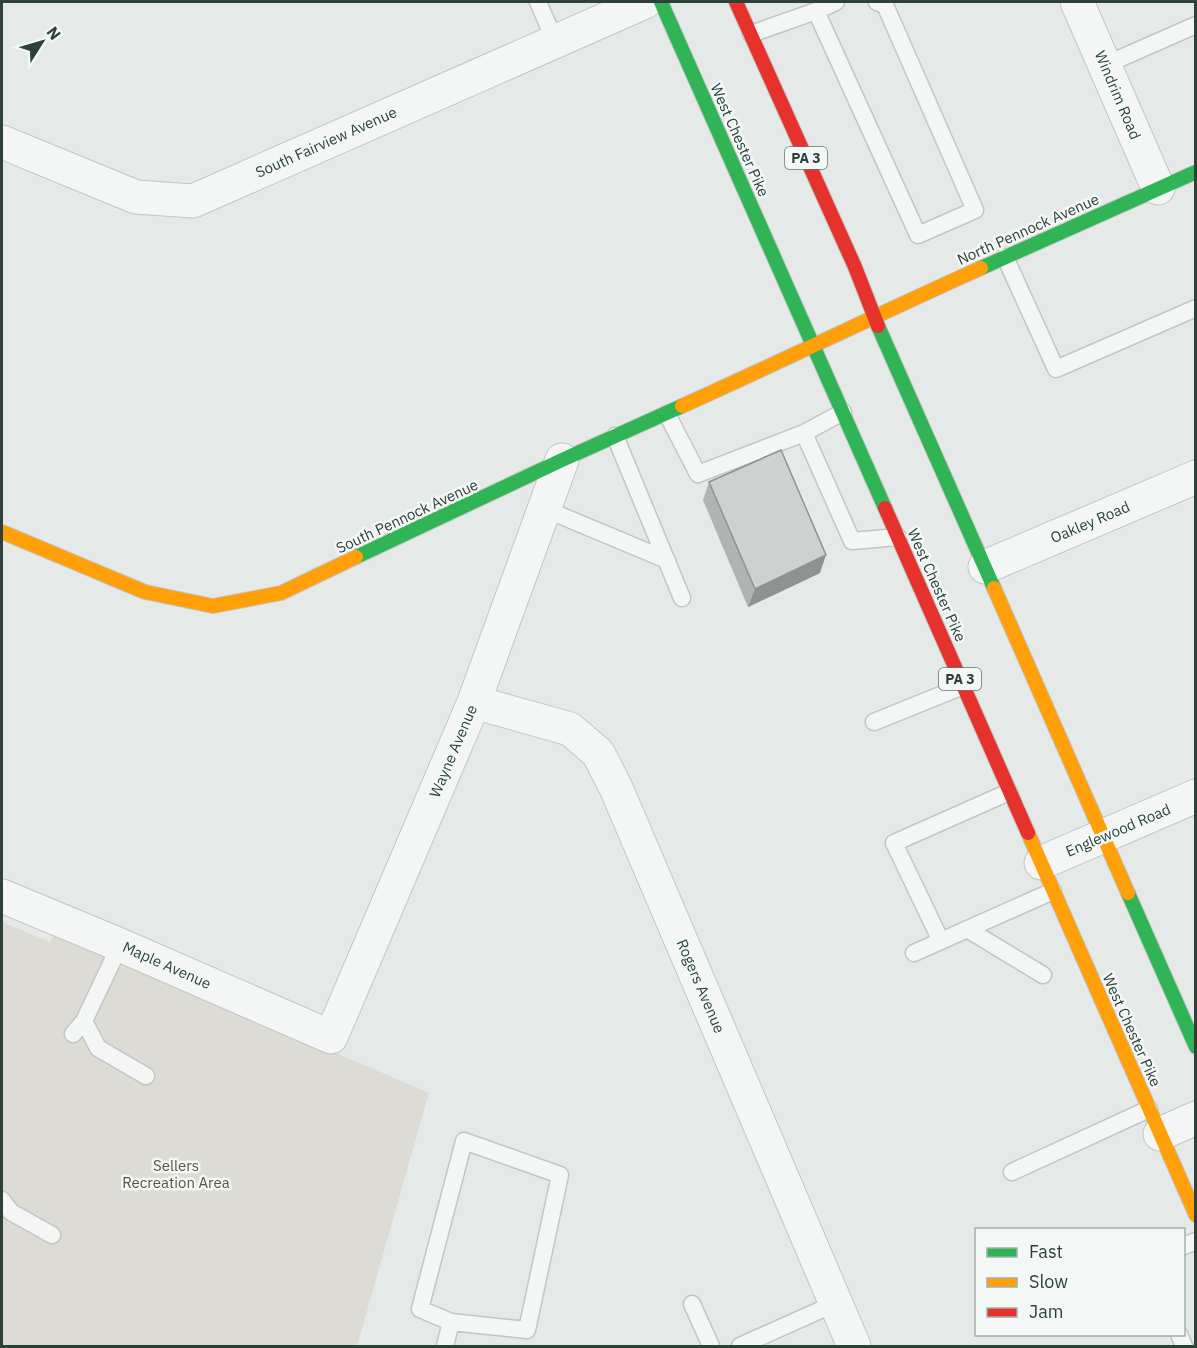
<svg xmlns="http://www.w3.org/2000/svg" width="1197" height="1348" viewBox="0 0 1197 1348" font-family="'IBM Plex Sans',sans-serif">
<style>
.green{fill:#dcdbd5}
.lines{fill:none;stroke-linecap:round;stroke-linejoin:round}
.lane-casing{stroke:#c2c6c4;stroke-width:19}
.street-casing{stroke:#c2c6c4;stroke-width:35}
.fast-casing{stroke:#c2c6c4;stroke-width:16}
.slow-casing{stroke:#c2c6c4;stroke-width:16}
.jam-casing{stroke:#c2c6c4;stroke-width:16}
.lane{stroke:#f4f6f5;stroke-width:16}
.street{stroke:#f4f6f5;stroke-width:33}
.fast{stroke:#30b455;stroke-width:14}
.slow{stroke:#ff9f0a;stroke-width:14}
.jam{stroke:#e5322d;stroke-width:14}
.wall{fill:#b0b4b2}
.shaded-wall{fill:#909291}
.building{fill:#cdd1cf;stroke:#909291;stroke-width:1.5}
.labels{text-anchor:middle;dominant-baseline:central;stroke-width:5;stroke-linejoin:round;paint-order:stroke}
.shield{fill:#f3f8f6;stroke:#687872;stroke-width:1.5}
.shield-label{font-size:14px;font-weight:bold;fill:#2d4139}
.street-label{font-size:15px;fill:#2d4139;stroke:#f3f8f6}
.park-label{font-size:15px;fill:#5c543b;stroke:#f3f8f6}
</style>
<rect width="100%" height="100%" fill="#e5e9e7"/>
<path class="green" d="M 2,922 L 50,942 L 55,932 L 429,1093 L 357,1346 L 2,1346 Z"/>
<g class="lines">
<g class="lane-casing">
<path id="lane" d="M 538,2 L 555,41
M 816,11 L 918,235 L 975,210 L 885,5 L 877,2
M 751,34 L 816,11 L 836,2
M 1105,65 L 1196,25
M 1005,257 L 1056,369 L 1196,308
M 843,412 L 804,433 L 852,541 L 898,537
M 667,414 L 698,474 L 804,433
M 615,436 L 682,598
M 545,509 L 667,560
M 874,722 L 963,686
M 967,929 L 1043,975
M 941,941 L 894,843 L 1009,792
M 914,953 L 1053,891
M 84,1021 L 120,945
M 73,1034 L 84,1021 L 98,1048 L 146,1076
M 464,1141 L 560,1175 L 527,1330 L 451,1322 L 420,1309 Z
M 1012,1172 L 1149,1109
M 2,1200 L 11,1212 L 52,1235
M 1184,1246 L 1196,1241
M 692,1304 L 711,1346
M 1179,1334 L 1184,1346
M 445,1346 L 451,1322
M 740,1346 L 836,1303"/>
</g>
<g class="street-casing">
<path id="street" d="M 1077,2 L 1158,188
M 2,142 L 136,197 L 193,201 L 645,2
M 985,567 L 1196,477
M 474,702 L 570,729 L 598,753 L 616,788 L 854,1346
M 1041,863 L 1196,796
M 2,896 L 120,945 L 331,1037 L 474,702 L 562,460
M 1160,1134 L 1196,1118"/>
</g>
<g class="fast-casing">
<path id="fast" d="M 661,2 L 885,508
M 981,268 L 1196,172
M 878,326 L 994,588
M 356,557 L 562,460 L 682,406
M 1128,893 L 1196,1047"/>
</g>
<g class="slow-casing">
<path id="slow" d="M 682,406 C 782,361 881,313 981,268
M 2,532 L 145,592 L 213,606 L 281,593 L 356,557
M 994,588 L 1128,893
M 1028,833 L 1196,1215"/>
</g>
<g class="jam-casing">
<path id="jam" d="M 736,2 L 855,267 L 878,326
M 885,508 L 1028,833"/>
</g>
<use href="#lane" class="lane"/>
<use href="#street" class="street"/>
<use href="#fast" class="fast"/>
<use href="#slow" class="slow"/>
<use href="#jam" class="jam"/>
</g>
<path class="wall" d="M 709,482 L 820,573 L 748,607 L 703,500 Z"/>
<path class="shaded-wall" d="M 826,555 L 820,573 L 748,607 L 755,589 Z"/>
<path class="building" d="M 781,450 L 826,555 L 755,589 L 709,482 Z"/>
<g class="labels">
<g class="shield">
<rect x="785" y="147" width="42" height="22" rx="4.5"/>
<rect x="939" y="668" width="42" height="22" rx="4.5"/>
</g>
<g class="shield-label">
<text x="806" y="158">PA 3</text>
<text x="960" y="679">PA 3</text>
</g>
<g class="street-label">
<text transform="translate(1118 95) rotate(67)">Windrim Road</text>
<text transform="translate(740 140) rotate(66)">West Chester Pike</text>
<text transform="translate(326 142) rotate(-24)">South Fairview Avenue</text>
<text transform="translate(1028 229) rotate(-24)">North Pennock Avenue</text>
<text transform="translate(407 516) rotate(-25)">South Pennock Avenue</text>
<text transform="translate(1090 522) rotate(-23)">Oakley Road</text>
<text transform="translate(937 585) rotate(66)">West Chester Pike</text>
<text transform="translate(453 751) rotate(-67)">Wayne Avenue</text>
<text transform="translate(1118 830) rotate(-23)">Englewood Road</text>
<text transform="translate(167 965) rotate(24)">Maple Avenue</text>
<text transform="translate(701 986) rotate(67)">Rogers Avenue</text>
<text transform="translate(1132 1030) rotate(66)">West Chester Pike</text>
</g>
<g class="park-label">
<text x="176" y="1165">Sellers<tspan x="176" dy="17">Recreation Area</tspan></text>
</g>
</g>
<rect width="1197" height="1348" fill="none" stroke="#2d4139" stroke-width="6"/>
<rect x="975" y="1228" width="210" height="108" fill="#f3f8f6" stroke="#a4afaa" stroke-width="1.5"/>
<rect x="987" y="1248" width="30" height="9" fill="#30b455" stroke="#a4afaa" stroke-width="1.5"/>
<text x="1029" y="1258" font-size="18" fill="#2d4139">Fast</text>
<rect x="987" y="1278" width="30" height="9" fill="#ff9f0a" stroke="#a4afaa" stroke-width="1.5"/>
<text x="1029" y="1288" font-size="18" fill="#2d4139">Slow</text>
<rect x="987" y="1308" width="30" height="9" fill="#e5322d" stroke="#a4afaa" stroke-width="1.5"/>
<text x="1029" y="1318" font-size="18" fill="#2d4139">Jam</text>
<g transform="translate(42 42) rotate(53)" stroke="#f3f8f6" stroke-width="4.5" paint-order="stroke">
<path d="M0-4.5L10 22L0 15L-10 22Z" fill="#2d4139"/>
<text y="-9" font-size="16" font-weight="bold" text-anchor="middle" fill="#2d4139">N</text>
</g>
</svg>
